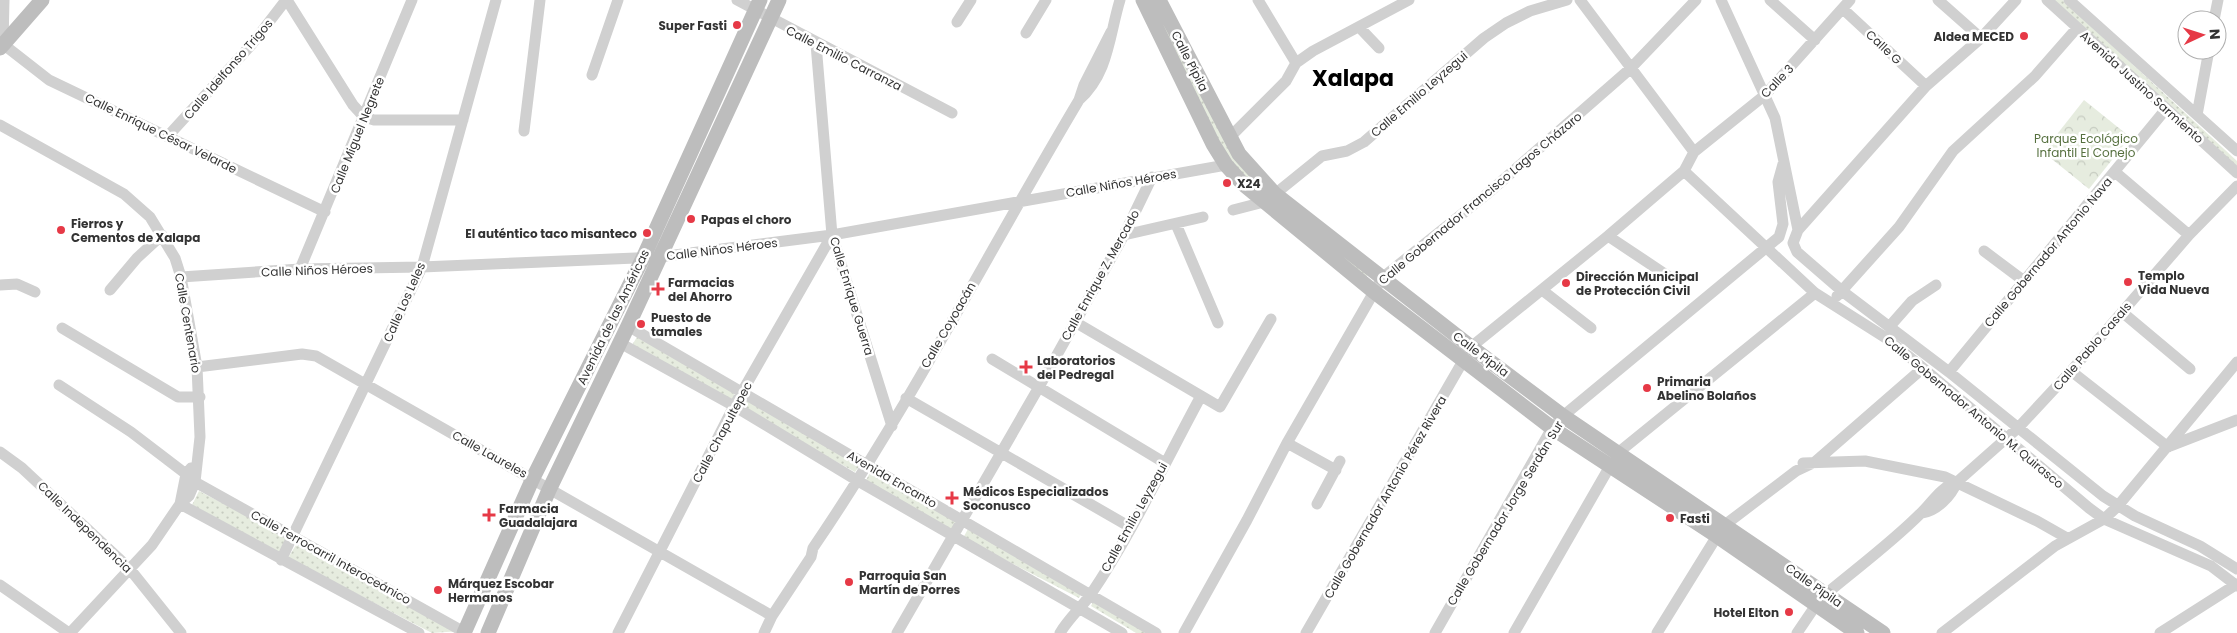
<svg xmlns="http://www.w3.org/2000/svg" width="2237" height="633" viewBox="0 0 2237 633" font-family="Poppins,sans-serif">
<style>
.grass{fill:url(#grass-dots)}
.forest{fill:url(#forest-crowns)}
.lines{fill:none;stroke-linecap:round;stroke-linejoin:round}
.street{stroke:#d0d0d0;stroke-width:11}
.secondary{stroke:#bdbdbd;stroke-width:15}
.poi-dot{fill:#e63946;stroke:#fff;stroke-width:2}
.labels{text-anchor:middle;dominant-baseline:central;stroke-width:5;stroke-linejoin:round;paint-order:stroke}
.poi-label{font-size:12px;font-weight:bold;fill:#333;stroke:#fff;text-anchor:start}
.street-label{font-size:12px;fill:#333;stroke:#fff}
.park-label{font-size:12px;fill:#56703f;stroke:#fff}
.town-label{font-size:22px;font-weight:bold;fill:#000;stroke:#fff}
</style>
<defs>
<pattern id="grass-dots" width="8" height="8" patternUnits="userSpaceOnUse" patternTransform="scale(1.25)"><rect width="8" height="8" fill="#e6ecdf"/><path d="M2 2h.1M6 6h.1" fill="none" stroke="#c6cbc0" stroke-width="1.8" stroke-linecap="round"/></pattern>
<pattern id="forest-crowns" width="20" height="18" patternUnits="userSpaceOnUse" patternTransform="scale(1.25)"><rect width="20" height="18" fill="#e6ecdf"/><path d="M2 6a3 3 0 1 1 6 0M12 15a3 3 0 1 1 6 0" fill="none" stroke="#c6cbc0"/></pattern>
</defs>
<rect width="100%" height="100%" fill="#fff"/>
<path class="grass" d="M 1146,0 L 1153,0 L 1219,130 L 1368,274 L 1365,279 L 1270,202 L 1229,160 Z
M 2054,0 L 2063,0 L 2237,161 L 2237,169 Z
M 637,337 L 735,393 L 731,402 L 632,345 Z
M 747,400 L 860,465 L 855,472 L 742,409 Z
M 871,471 L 959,523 L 954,532 L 866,480 Z
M 199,491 L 288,537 L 279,552 L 192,505 Z
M 968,529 L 1085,587 L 1079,598 L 963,538 Z
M 296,545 L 461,631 L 432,633 L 288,558 Z
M 1097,594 L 1160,633 L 1136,633 L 1091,606 Z"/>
<path class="forest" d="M 2084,100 L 2130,137 L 2089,189 L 2043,152 Z"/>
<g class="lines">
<path class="street" d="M 287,0 L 353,105 L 364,117 L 374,120 L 463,120
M 737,0 L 952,113
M 1258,0 L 1296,63
M 1580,0 L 1694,152
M 1721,0 L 1775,118 L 1798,230 L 1793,243 L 1797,252 L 1842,291 L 1949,372 L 2103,496 L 2135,516 L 2200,546 L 2237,569
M 1770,0 L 1815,40
M 1938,0 L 1981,38
M 2047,0 L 2237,173
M 2069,0 L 2237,151
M 1843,9 L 1926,86
M 2214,20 L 2218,0
M 957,22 L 971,0
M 1359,27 L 1379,48
M 1026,33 L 1046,0
M 3,44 L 49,80 L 325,212
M 3,44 L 4,0
M 816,44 L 832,235 L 892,426
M 592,75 L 618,0
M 1079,100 C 1109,73 1109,36 1120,0
M 2197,115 L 2209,50
M 0,125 L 124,194 L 150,217 L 175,258 L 181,277 L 197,367 L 200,437 L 195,482 L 189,496 L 180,504 L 152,545 L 70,633
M 524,131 L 540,0
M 168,136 L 252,44 L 286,0
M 1229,138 L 1286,81 L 1296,63 L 1313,51 L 1409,0
M 1684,171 L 1815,293 L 1886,338 L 1917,363 L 2089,508 L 2104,519 L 2211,566 L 2237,586
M 2115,172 L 2189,235
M 1275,194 L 1322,156 L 1347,151 L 1364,142 L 1484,38 L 1506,23 L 1530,11 L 1567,0
M 1233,210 L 1264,202
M 1176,224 L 1218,323
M 1798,230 L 1926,86 L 1981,38 L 2016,0
M 1124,235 L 1203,217
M 1608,236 L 1671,278
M 1984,251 L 2024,281
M 300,269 L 412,0
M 181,277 L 300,269 L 422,267 L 659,257 L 832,235 L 1226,165
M 0,285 L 17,284 L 35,292
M 110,290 L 137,258 L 162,235
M 1542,290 L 1591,328
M 1837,296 L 1899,227 L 1953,151 L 2035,76 L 2077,28
M 2122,312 L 2190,369
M 1075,322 L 1220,407 L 1271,319
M 628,326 L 1156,633
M 1890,326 L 1912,301 L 1936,285
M 62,328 L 178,397 L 200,397
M 620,343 L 734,406 L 858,481 L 1122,633
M 1471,347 L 1608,236 L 1684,171 L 1694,152 L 1765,95 L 1850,0
M 992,359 L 1165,463
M 197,367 L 302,354 L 316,356 L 767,613
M 2071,371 L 2168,447
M 1949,372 L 2166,109
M 59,385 L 131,432 L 186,474
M 906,398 L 1130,527
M 1287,443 L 1336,470
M 2170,446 L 2237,420
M 0,452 L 22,468 L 129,568 L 181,633
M 1619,452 L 1815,293
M 1803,463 L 1865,461 L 1945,477 L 2037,521 L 2067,538
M 195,482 L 466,633
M 180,504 L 419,633
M 180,504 L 186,474 L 191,468
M 1317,504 L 1340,461
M 1922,513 C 1937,511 1951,496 1957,482
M 1726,524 L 1796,471 L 1815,462 L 1923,368
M 281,560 L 422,267 L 496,0
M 0,585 L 69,633
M 1826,594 C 1857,568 1891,543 1920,514 C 1933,502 1939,488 1957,482 L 2018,428 L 2071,371 L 2189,235 L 2237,186
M 618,633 L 734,406 L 832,235
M 764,633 L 772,616 L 811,557 L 813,548 C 911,404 990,249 1079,100 L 1084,85 L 1111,32
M 897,633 L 1039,387 L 1124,235 L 1152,177
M 1060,633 C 1069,618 1081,608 1091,594 C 1133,532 1165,462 1201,396
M 1184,633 L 1247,520 L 1287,443 L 1382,278 L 1487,194 L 1630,69 L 1696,0
M 1306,633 L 1463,361
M 1435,633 L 1552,428 L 1563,416 L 1779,237 L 1783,224 L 1778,182 L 1783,164
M 1514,633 L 1610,466
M 1657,633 L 1717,536
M 1797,633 L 1816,605
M 1942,633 L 2055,546 L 2104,519 L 2117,507 L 2237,362
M 2160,633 L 2237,584"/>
<path class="secondary" d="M 1143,0 L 1213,144 L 1226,165 L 1243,184 L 1373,291 L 1552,428 L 1717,536 L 1857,633
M 1159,0 L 1239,154 L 1275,194 L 1471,347 L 1563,416 L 1883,633
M 0,48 L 42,0
M 464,633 L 533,478 L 643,258 L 760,0
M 488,633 L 549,490 L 628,326 L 779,0"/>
</g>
<g class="poi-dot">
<circle cx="737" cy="25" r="5"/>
<circle cx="2024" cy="36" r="5"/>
<circle cx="1227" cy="183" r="5"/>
<circle cx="691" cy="219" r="5"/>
<circle cx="61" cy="230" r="5"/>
<circle cx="647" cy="233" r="5"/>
<circle cx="2128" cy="282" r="5"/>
<circle cx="1566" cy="283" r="5"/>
<path d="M655.5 281.5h5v5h5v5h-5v5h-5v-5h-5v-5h5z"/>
<circle cx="641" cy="324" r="5"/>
<path d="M1023.5 359.5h5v5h5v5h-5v5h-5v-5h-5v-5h5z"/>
<circle cx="1647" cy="388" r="5"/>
<path d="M949.5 490.5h5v5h5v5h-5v5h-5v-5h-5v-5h5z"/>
<path d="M486.5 507.5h5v5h5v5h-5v5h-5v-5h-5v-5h5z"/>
<circle cx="1670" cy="518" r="5"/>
<circle cx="849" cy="582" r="5"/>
<circle cx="438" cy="590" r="5"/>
<circle cx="1789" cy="612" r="5"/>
</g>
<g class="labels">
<g class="poi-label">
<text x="727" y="25" text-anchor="end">Super Fasti</text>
<text x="2014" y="36" text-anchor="end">Aldea MECED</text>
<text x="1237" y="183">X24</text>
<text x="701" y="219">Papas el choro</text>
<text x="71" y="223">Fierros y<tspan x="71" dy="14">Cementos de Xalapa</tspan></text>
<text x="637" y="233" text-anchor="end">El auténtico taco misanteco</text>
<text x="2138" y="275">Templo<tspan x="2138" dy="14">Vida Nueva</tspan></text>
<text x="1576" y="276">Dirección Municipal<tspan x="1576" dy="14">de Protección Civil</tspan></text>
<text x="668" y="282">Farmacias<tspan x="668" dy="14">del Ahorro</tspan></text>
<text x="651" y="317">Puesto de<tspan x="651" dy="14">tamales</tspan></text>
<text x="1037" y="360">Laboratorios<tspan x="1037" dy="14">del Pedregal</tspan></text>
<text x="1657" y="381">Primaria<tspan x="1657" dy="14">Abelino Bolaños</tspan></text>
<text x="963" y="491">Médicos Especializados<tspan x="963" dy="14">Soconusco</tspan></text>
<text x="499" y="508">Farmacia<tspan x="499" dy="14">Guadalajara</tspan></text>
<text x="1680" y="518">Fasti</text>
<text x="859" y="575">Parroquia San<tspan x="859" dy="14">Martín de Porres</tspan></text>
<text x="448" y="583">Márquez Escobar<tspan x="448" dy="14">Hermanos</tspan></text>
<text x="1779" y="612" text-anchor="end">Hotel Elton</text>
</g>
<g class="street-label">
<text transform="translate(1884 47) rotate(43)">Calle G</text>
<text transform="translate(844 58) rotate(27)">Calle Emilio Carranza</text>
<text transform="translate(1190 61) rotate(63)">Calle Pípila</text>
<text transform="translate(228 69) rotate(-49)">Calle Idelfonso Trigos</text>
<text transform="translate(1777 81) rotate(-46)">Calle 3</text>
<text transform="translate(2142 87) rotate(42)">Avenida Justino Sarmiento</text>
<text transform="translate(1419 94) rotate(-41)">Calle Emilio Leyzegui</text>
<text transform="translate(161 133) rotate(26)">Calle Enrique César Velarde</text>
<text transform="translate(357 135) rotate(-68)">Calle Miguel Negrete</text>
<text transform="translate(1121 183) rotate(-10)">Calle Niños Héroes</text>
<text transform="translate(1480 198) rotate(-40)">Calle Gobernador Francisco Lagos Cházaro</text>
<text transform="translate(722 249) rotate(-7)">Calle Niños Héroes</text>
<text transform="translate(2048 252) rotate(-50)">Calle Gobernador Antonio Nava</text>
<text transform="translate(317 270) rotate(-2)">Calle Niños Héroes</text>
<text transform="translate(1100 275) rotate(-61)">Calle Enrique Z. Mercado</text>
<text transform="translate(852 296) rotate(73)">Calle Enrique Guerra</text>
<text transform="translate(404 302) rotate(-66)">Calle Los Leles</text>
<text transform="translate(613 317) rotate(-64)">Avenida de las Américas</text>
<text transform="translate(188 323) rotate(80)">Calle Centenario</text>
<text transform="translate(948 325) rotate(-60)">Calle Coyoacán</text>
<text transform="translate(2092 346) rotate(-49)">Calle Pablo Casals</text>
<text transform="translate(1481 354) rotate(37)">Calle Pípila</text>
<text transform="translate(1974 412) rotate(40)">Calle Gobernador Antonio M. Quirasco</text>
<text transform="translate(722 432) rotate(-62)">Calle Chapultepec</text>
<text transform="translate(490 454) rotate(29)">Calle Laureles</text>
<text transform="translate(892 479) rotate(30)">Avenida Encanto</text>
<text transform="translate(1385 497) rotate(-60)">Calle Gobernador Antonio Pérez Rivera</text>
<text transform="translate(1505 513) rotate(-59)">Calle Gobernador Jorge Serdán Sur</text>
<text transform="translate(1134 517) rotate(-61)">Calle Emilio Leyzegui</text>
<text transform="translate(85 527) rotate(44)">Calle Independencia</text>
<text transform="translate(331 557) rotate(29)">Calle Ferrocarril Interoceánico</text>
<text transform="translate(1814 585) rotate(35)">Calle Pípila</text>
</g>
<g class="park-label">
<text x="2086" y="138">Parque Ecológico<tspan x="2086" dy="14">Infantil El Conejo</tspan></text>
</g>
<g class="town-label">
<text x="1353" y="78">Xalapa</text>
</g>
</g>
<g transform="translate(2202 35) rotate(86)"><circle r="24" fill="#ffffff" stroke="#adadad"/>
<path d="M0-4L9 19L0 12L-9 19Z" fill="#e63946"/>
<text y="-8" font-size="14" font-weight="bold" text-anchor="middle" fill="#333333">N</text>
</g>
</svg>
